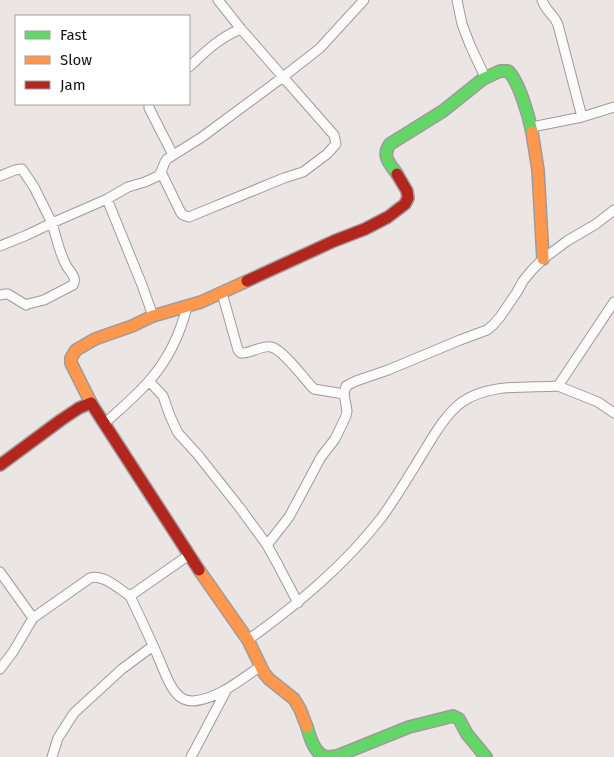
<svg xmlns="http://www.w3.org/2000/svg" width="614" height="757" viewBox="0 0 614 757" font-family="'Fira Sans',sans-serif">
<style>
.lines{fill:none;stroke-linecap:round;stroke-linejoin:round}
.street-casing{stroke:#9f9b9a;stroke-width:11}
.fast-casing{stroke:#9f9b9a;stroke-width:14}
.slow-casing{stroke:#9f9b9a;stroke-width:14}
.jam-casing{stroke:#9f9b9a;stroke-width:14}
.street{stroke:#fcfbfb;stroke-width:9}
.fast{stroke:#63d668;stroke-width:11}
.slow{stroke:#ff974d;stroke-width:11}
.jam{stroke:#b3261e;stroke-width:11}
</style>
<rect width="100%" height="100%" fill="#ebe6e4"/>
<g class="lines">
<g class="street-casing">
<path id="street" d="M 218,0 L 241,29 L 283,77 L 320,48 L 364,0
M 457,0 L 462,24 L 470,45 L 485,77
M 542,0 C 546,12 554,14 558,25 L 582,117
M 189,67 C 205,52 220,37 241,29
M 149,104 L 149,108 L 173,155
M 532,127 L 582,117 L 614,107
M 0,176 L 15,170 L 22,169 L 34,187 L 52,223 L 107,199 L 128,187 L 145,182 L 158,176 L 161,172 L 165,162 L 167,159 L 202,137 L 283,77 L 334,135 L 336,144 L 327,154 L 303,172 L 284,178 L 189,217 L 183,215 L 181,213 L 161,172
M 107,199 L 142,285 L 153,316
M 0,246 L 27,235 L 52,223 C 56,236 59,251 65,263 C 68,271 78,276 73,285 L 44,300 L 28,304 L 26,305 L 8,294 L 5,294 L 0,295
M 222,293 L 238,350 L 241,353 L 244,353 C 251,352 265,345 271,347 C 282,349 303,377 311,386 L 314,389 L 344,394
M 149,381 L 163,396 L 170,416 L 178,433 L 198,455 L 240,508 L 267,545
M 558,386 L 598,402 L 614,413
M 104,424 C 119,410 135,397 149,381 C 168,360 180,334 187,307
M 189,555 L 130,596 C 140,617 150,638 159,659 C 164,670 168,684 176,693 C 180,698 186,701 193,701 C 218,699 240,680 261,666
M 0,572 L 33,618
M 298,603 L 277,563 L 267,545 L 289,517 L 321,457 L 335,439 L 346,416 L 347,411 L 344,394 L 346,386 L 356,381 L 388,370 L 460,340 L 487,330 L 493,325 L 500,317 L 517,292 L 523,281 L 532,270 L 543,259 L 567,241 L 596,224 L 614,210
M 248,640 C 298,604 345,565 382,517 C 397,496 410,474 423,453 C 434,435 445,415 462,402 C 490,383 526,388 558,386 L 614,302
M 0,669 L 13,652 L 33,618 L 90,578 C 104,574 119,589 130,596
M 52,757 L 58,738 L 74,713 L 122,669 L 153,646
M 191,757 L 227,689"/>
</g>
<g class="fast-casing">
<path id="fast" d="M 397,174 C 390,164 381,156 390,144 L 443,111 L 483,79 L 500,71 L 508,71 C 519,81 529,117 532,132
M 307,727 C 310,738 315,756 328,757 C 331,757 334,756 337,756 L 409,727 L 453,716 L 459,719 L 467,734 L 486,757"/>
</g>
<g class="slow-casing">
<path id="slow" d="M 532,132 L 538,170 L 543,259
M 91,403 L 71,363 L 71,358 L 76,350 L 95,339 L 132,326 L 153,316 L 201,302 L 247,281
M 199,570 L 248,640 L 264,673 L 269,679 L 294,699 L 300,709 L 307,727"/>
</g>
<g class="jam-casing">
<path id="jam" d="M 247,281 L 334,241 L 365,229 L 388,217 L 405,204 L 408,198 L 407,191 L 397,174
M 0,465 L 61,420 L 79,408 L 91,403 L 199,570"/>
</g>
<use href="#street" class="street"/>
<use href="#fast" class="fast"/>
<use href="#slow" class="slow"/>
<use href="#jam" class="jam"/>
</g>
<rect x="15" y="15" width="175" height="90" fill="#ffffff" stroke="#a2a0a0"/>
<rect x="25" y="31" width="25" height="8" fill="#63d668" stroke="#a2a0a0"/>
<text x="60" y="40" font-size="15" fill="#161211">Fast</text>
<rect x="25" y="56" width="25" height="8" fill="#ff974d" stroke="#a2a0a0"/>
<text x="60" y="65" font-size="15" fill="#161211">Slow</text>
<rect x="25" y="81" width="25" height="8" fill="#b3261e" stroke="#a2a0a0"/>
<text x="60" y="90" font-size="15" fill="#161211">Jam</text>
</svg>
